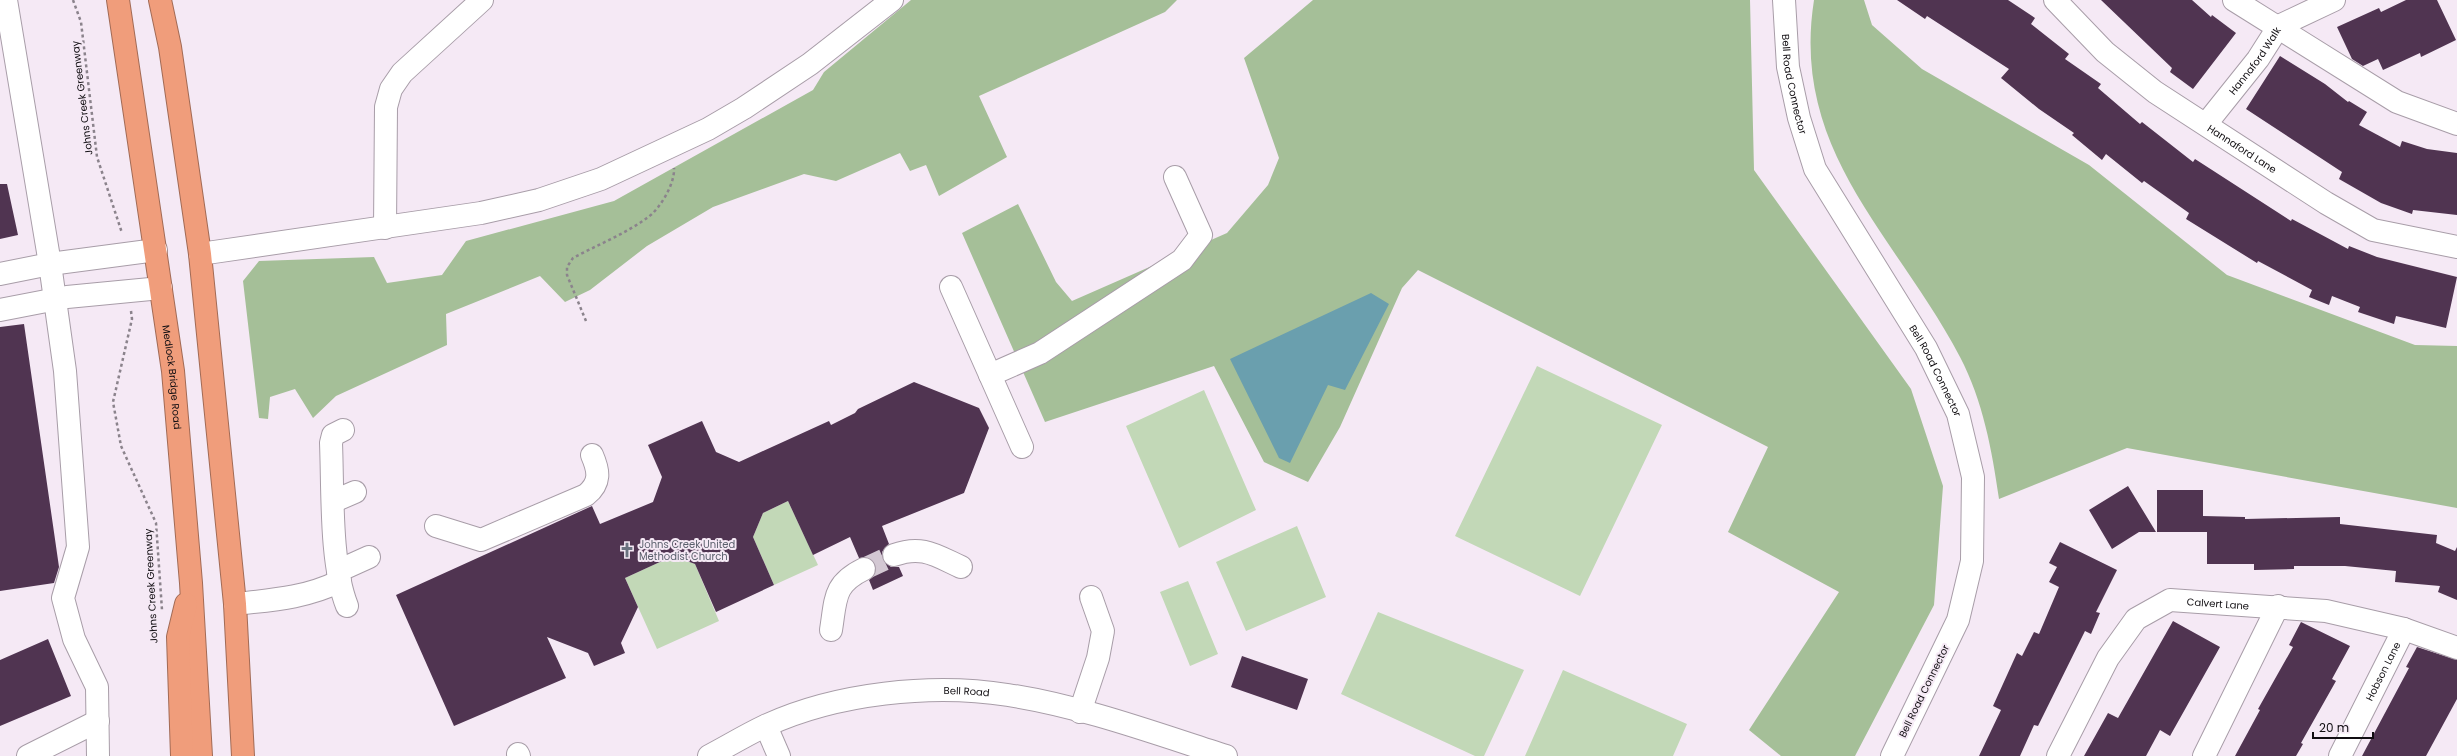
<svg xmlns="http://www.w3.org/2000/svg" width="2457" height="756" viewBox="0 0 2457 756" font-family="Poppins,sans-serif">
<style>
.green{fill:#c2d8b7}
.forest{fill:#a5bf98}
.water{fill:#6a9fae}
.building{fill:#503451}
.lines{fill:none;stroke-linecap:round;stroke-linejoin:round}
.minor-tunnel{stroke:#d3c8d3;stroke-width:22;stroke-dasharray:22 11;stroke-linecap:butt}
.minor-casing{stroke:#a89da8;stroke-width:24}
.highway-casing{stroke:#a26b56;stroke-width:24}
.path{stroke:#8b838c;stroke-width:2.5;stroke-dasharray:3 3;stroke-linecap:butt}
.minor{stroke:#fff;stroke-width:22}
.highway{stroke:#f09d7b;stroke-width:22}
.labels{text-anchor:middle;dominant-baseline:central;stroke-width:4;stroke-linejoin:round;paint-order:stroke}
.street-label{font-size:10px;fill:#100d11;stroke:#f5e9f5}
.worship-label{font-size:10px;fill:#5b616d;stroke:#f5e9f5;text-anchor:start}
</style>
<rect width="100%" height="100%" fill="#f5e9f5"/>
<path class="green" d="M 1537,366 L 1662,425 L 1580,596 L 1455,536 Z
M 1204,390 L 1256,510 L 1179,548 L 1126,426 Z
M 788,501 L 818,565 L 774,585 L 753,537 L 763,513 Z
M 1297,526 L 1326,597 L 1246,631 L 1216,562 Z
M 673,556 L 695,564 L 719,621 L 657,649 L 625,578 Z
M 1188,581 L 1218,654 L 1190,666 L 1160,592 Z
M 1378,612 L 1524,670 L 1484,756 L 1475,756 L 1341,694 Z
M 1563,670 L 1687,724 L 1673,756 L 1525,756 Z"/>
<path class="forest" d="M 911,0 L 1177,0 L 1165,12 L 979,96 L 1007,157 L 939,196 L 926,165 L 910,171 L 900,153 L 836,181 L 804,174 L 713,207 L 647,246 L 590,290 L 565,302 L 540,276 L 446,314 L 447,345 L 336,396 L 313,418 L 295,389 L 270,397 L 268,419 L 259,418 L 243,281 L 259,261 L 374,257 L 387,283 L 442,275 L 466,241 L 614,201 L 813,90 L 824,72 Z
M 1313,0 L 1750,0 L 1754,170 L 1911,389 L 1943,486 L 1934,605 L 1855,756 L 1781,756 L 1749,730 L 1839,592 L 1728,532 L 1768,447 L 1418,270 L 1402,288 L 1340,427 L 1308,482 L 1264,462 L 1214,366 L 1045,422 L 962,233 L 1018,204 L 1056,282 L 1072,301 L 1227,233 L 1268,185 L 1279,158 L 1244,58 Z
M 1814,0 L 1864,0 L 1872,25 L 1922,69 L 2089,165 L 2227,275 L 2415,345 L 2457,346 L 2457,508 L 2127,448 L 1999,499 C 1992,450 1983,401 1960,357 C 1896,235 1790,152 1814,0 Z"/>
<path class="water" d="M 1371,293 L 1389,304 L 1345,390 L 1328,385 L 1290,463 L 1279,458 L 1230,359 Z"/>
<path class="building" d="M 1897,0 L 2008,0 L 2035,18 L 2031,24 L 2069,54 L 2065,59 L 2101,84 L 2098,88 L 2140,124 L 2142,122 L 2193,162 L 2195,159 L 2291,221 L 2292,219 L 2348,249 L 2349,246 L 2377,257 L 2457,277 L 2446,328 L 2396,316 L 2394,324 L 2358,312 L 2360,307 L 2332,296 L 2329,305 L 2309,297 L 2312,290 L 2258,261 L 2257,263 L 2186,219 L 2189,213 L 2144,181 L 2142,183 L 2106,154 L 2102,160 L 2072,135 L 2074,133 L 2039,109 L 2001,78 L 2009,69 L 1927,16 L 1925,19 Z
M 2101,0 L 2192,0 L 2211,17 L 2212,15 L 2236,33 L 2193,89 L 2170,72 L 2172,68 Z
M 2406,0 L 2437,0 L 2456,40 L 2421,57 L 2420,53 L 2383,70 L 2378,59 L 2363,66 L 2352,59 L 2337,27 L 2379,8 L 2381,12 Z
M 2280,56 L 2325,84 L 2348,102 L 2349,101 L 2367,112 L 2359,125 L 2400,147 L 2402,141 L 2427,149 L 2457,153 L 2457,215 L 2413,210 L 2412,214 L 2381,203 L 2339,179 L 2342,172 L 2246,109 Z
M 0,184 L 7,184 L 18,235 L 0,239 Z
M 24,324 L 59,567 L 54,583 L 0,591 L 0,327 Z
M 914,382 L 979,408 L 989,428 L 964,493 L 882,526 L 889,544 L 882,552 L 882,559 L 891,567 L 899,567 L 903,576 L 873,590 L 869,580 L 875,575 L 875,563 L 870,558 L 859,558 L 850,537 L 813,555 L 788,501 L 763,513 L 753,537 L 774,585 L 716,612 L 695,564 L 673,556 L 625,578 L 638,607 L 621,643 L 625,653 L 594,666 L 588,653 L 547,637 L 566,678 L 454,726 L 396,595 L 592,506 L 600,524 L 653,502 L 662,477 L 648,445 L 702,421 L 716,452 L 739,462 L 829,421 L 831,425 L 855,413 L 858,409 Z
M 2128,486 L 2156,532 L 2139,532 L 2112,549 L 2089,510 Z
M 2157,490 L 2203,490 L 2203,516 L 2245,517 L 2245,519 L 2340,517 L 2340,524 L 2437,535 L 2436,543 L 2455,551 L 2457,547 L 2457,600 L 2438,592 L 2440,586 L 2395,582 L 2396,571 L 2345,566 L 2294,566 L 2294,569 L 2254,570 L 2254,564 L 2207,564 L 2207,532 L 2157,532 Z
M 2060,542 L 2117,570 L 2096,612 L 2100,613 L 2091,634 L 2085,631 L 2038,726 L 2034,725 L 2020,756 L 1979,756 L 2001,710 L 1993,706 L 2017,653 L 2022,656 L 2034,632 L 2039,634 L 2059,587 L 2049,582 L 2057,567 L 2049,563 Z
M 2173,621 L 2220,647 L 2170,736 L 2160,730 L 2146,756 L 2084,756 L 2108,713 L 2118,718 Z
M 2301,622 L 2350,646 L 2332,679 L 2336,681 L 2301,743 L 2303,744 L 2296,756 L 2235,756 L 2260,710 L 2258,709 L 2293,647 L 2289,645 Z
M 48,639 L 71,696 L 0,726 L 0,660 Z
M 2417,647 L 2457,660 L 2457,699 L 2426,756 L 2362,756 L 2409,668 L 2406,667 Z
M 1242,656 L 1308,679 L 1297,710 L 1231,687 Z"/>
<g class="lines">
<path class="minor-tunnel" d="M 864,569 L 894,555"/>
<g class="minor-casing">
<g id="minor">
<path d="M 6,0 L 50,264 L 65,371 L 78,547 L 63,598 L 74,639 L 97,687 L 98,756"/>
<path id="s1" d="M 1784,0 L 1788,67 L 1799,118 L 1815,169 L 1926,348 L 1958,414 L 1973,477 L 1972,561 L 1958,620 L 1892,756"/>
<path id="s2" d="M 2055,0 L 2105,52 L 2155,92 L 2326,203 L 2373,230 L 2457,247"/>
<path d="M 2234,0 L 2397,102 L 2457,124"/>
<path id="s3" d="M 2206,124 L 2258,59 L 2279,26 L 2334,0"/>
<path d="M 385,228 L 386,107 L 391,89 L 402,73 L 482,0"/>
<path d="M 200,254 L 481,213 L 539,200 L 601,179 L 708,129 L 744,108 L 810,64 L 892,0"/>
<path d="M 0,274 L 50,264 L 156,250"/>
<path d="M 951,287 L 1022,447"/>
<path d="M 0,310 L 67,297 L 161,288"/>
<path d="M 990,375 L 1040,353 L 1182,260 L 1201,235 L 1175,177"/>
<path d="M 343,430 L 333,435 L 331,443 C 333,491 330,563 347,606"/>
<path d="M 334,501 L 355,492"/>
<path d="M 436,526 L 481,540 L 586,495 C 601,483 599,471 592,455"/>
<path d="M 894,555 C 922,545 935,555 961,567"/>
<path d="M 338,571 L 369,557"/>
<path d="M 235,604 C 272,600 306,598 340,581"/>
<path d="M 831,630 C 836,599 833,584 864,569"/>
<path d="M 1080,712 L 1098,658 L 1103,631 L 1091,597"/>
<path d="M 766,726 L 779,756"/>
<path d="M 518,754 L 519,756"/>
<path d="M 28,756 L 98,721"/>
<path id="s4" d="M 709,756 C 728,746 746,735 765,726 C 836,693 932,683 1008,695 C 1081,706 1157,734 1226,756"/>
<path id="s5" d="M 2058,756 L 2108,658 L 2136,619 L 2170,600 L 2326,611 L 2404,629 L 2457,648"/>
<path d="M 2204,756 L 2278,606"/>
<path id="s6" d="M 2340,756 L 2404,629"/>
</g>
</g>
<g class="highway-casing">
<g id="highway">
<path id="s7" d="M 118,0 L 173,371 L 191,583 L 201,756"/>
<path d="M 160,0 L 170,47 L 200,254 L 235,604 L 243,756"/>
<path d="M 182,756 L 178,637 L 186,604"/>
</g>
</g>
<path class="path" d="M 73,0 L 81,22 L 97,157 L 122,233
M 131,311 L 132,319 L 113,402 L 121,446 L 156,523 L 162,610
M 586,321 L 567,275 L 567,267 L 573,258 C 597,245 625,234 647,218 C 660,209 675,184 674,168"/>
<use href="#minor" class="minor"/>
<use href="#highway" class="highway"/>
</g>
<defs>
<g id="church-bare" transform="scale(1.2)"><path d="M-1.2-6h2.4v3.5h3.3v2.4h-3.3V6h-2.4V-.1h-3.3v-2.4h3.3Z" fill="#6b7280" stroke="#f5e9f5" stroke-width="2.5" paint-order="stroke"/></g>
</defs>
<g fill-rule="evenodd">
<use href="#church-bare" x="627" y="550"/>
</g>
<g class="labels">
<g class="street-label">
<text stroke="none"><textPath href="#s3" startOffset="80">Hannaford Walk</textPath></text>
<text stroke="none"><textPath href="#s1" startOffset="85">Bell Road Connector</textPath></text>
<text transform="translate(82 98) rotate(-97)">Johns Creek Greenway</text>
<text stroke="none"><textPath href="#s2" startOffset="240">Hannaford Lane</textPath></text>
<text stroke="none"><textPath href="#s1" startOffset="408">Bell Road Connector</textPath></text>
<text stroke="none"><textPath href="#s7" startOffset="381">Medlock Bridge Road</textPath></text>
<text transform="translate(151 586) rotate(-93)">Johns Creek Greenway</text>
<text stroke="none"><textPath href="#s5" startOffset="245">Calvert Lane</textPath></text>
<text stroke="none"><textPath href="#s6" startOffset="95">Hobson Lane</textPath></text>
<text transform="translate(1924 691) rotate(-64)">Bell Road Connector</text>
<text stroke="none"><textPath href="#s4" startOffset="270">Bell Road</textPath></text>
</g>
<g class="worship-label">
<text x="639" y="544">Johns Creek United<tspan x="639" dy="12">Methodist Church</tspan></text>
</g>
</g>
<path d="M2313 732v6h60v-6" fill="none" stroke="#100d11" stroke-width="2"/>
<text x="2319" y="732" font-size="12" fill="#100d11" stroke="#f5e9f5" stroke-width="3" paint-order="stroke">20 m</text>
</svg>
